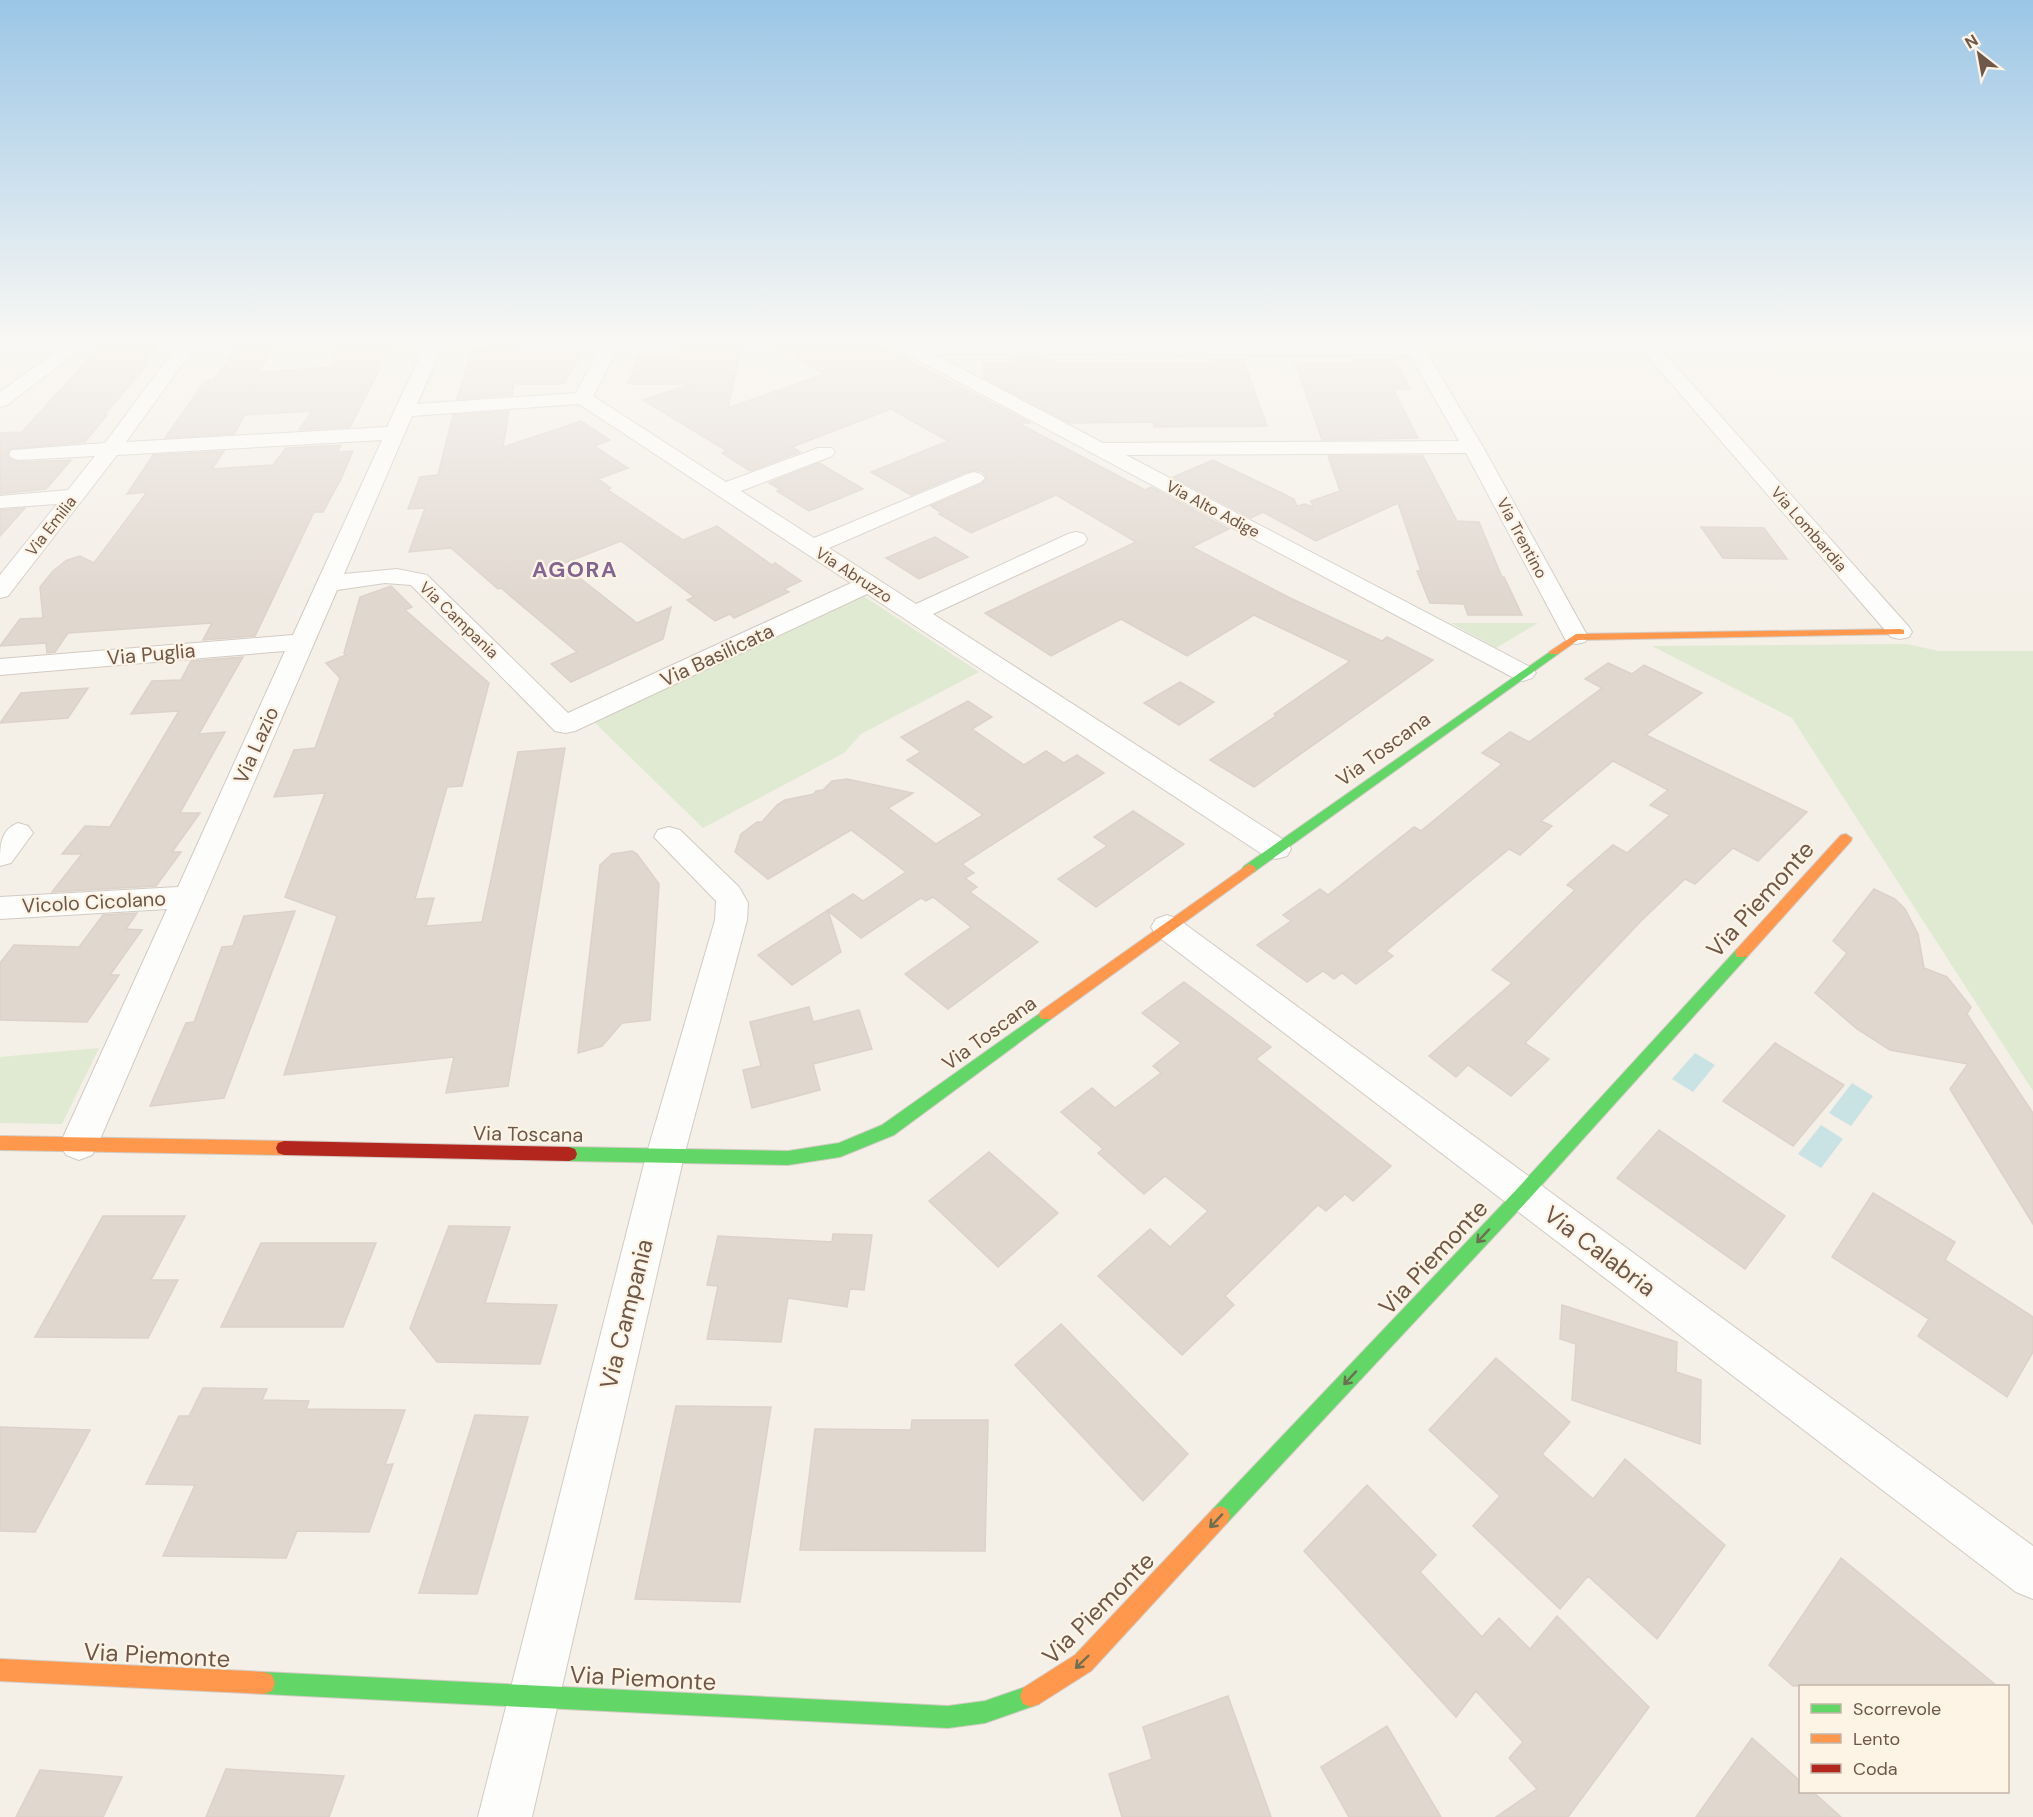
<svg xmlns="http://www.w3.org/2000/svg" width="2033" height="1817" viewBox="0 0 2033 1817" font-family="'DM Sans',sans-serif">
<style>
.green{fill:#e0ead2}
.water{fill:#c9e2e4}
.building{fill:#e0d7cf;stroke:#dcd2ca;stroke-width:1.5}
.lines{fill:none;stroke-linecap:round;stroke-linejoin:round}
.street-casing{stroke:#d2cbc4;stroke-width:2}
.fast-casing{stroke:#d3cbc4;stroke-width:2}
.slow-casing{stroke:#d3cbc4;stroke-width:2}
.jam-casing{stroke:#d3cbc4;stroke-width:2}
.street{fill:#fdfdfb;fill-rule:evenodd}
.fast{fill:#63d668;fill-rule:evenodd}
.slow{fill:#ff974d;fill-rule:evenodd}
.jam{fill:#b3261e;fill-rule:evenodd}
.oneway{stroke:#6d7050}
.labels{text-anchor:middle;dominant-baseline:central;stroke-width:4.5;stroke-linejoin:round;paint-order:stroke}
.far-street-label{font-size:16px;fill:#6f574a;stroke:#fef4e6}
.street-label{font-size:20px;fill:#6f574a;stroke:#fef4e6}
.far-district-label{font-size:22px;font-weight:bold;letter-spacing:1.5px;fill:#836592;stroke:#fef4e6}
.near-street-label{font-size:24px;fill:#6f574a;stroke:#fef4e6}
</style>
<rect width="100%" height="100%" fill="#f4efe7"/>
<path class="green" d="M 859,593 L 979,672 L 861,734 L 844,753 L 703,828 L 591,719 Z
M 1451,623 L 1538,623 L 1496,648 Z
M 1906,644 L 1939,651 L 2033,651 L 2033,1091 L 1792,718 L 1652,646 Z
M 99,1048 L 62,1124 L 0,1123 L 0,1057 Z"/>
<path class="water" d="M 1695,1053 L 1715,1065 L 1693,1092 L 1672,1079 Z
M 1852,1083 L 1873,1096 L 1851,1126 L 1829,1113 Z
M 1821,1125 L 1843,1139 L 1821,1168 L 1798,1154 Z"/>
<path class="building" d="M 101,345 L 158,345 L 144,364 L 148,364 L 104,415 L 107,415 L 85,442 L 10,449 L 7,455 L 11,460 L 18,462 L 71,460 L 46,489 L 0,494 L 0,433 L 22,432 Z
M 239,345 L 275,345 L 259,372 L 331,367 L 341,345 L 391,345 L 376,367 L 381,366 L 350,427 L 299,430 L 312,411 L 245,415 L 234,434 L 165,438 L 205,381 L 214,380 Z
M 485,345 L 519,345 L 517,353 L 582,353 L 564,384 L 514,384 L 512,395 L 457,399 L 472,350 L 483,350 Z
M 682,345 L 742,345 L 728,408 L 824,374 L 776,345 L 879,345 L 1031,423 L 1018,423 L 1145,490 L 1151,487 L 1229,529 L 1192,547 L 1290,598 L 1382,641 L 1387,637 L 1433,660 L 1254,787 L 1210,760 L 1276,716 L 1274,714 L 1350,661 L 1254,615 L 1187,656 L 1121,619 L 1051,656 L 985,613 L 1136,542 L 1056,495 L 971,533 L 939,514 L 942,513 L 931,506 L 982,484 L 987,478 L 983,472 L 975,470 L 966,472 L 911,495 L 871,472 L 948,441 L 891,409 L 792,447 L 800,452 L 750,471 L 722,453 L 727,451 L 643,400 L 691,384 L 628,384 L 639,355 L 679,354 Z
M 1011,357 L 1046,357 L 1046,361 L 1056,360 L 1056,363 L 1212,363 L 1211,360 L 1243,359 L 1267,426 L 1154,427 L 1153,422 L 1070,423 L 984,378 L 984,362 L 1011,362 Z
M 1353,359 L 1396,359 L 1410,389 L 1393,389 L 1418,438 L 1322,440 L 1295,362 L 1354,362 Z
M 509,411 L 503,447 L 581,421 L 610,440 L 594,446 L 628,468 L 598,479 L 611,488 L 608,490 L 683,540 L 717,526 L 772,565 L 775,563 L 801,581 L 784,589 L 789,592 L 734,618 L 730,614 L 715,621 L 687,600 L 694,597 L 621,541 L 562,564 L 637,623 L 671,607 L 663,639 L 571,682 L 551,664 L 577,652 L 501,588 L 498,589 L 451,548 L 409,552 L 425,508 L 408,509 L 420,477 L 438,475 L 453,415 Z
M 341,445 L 337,452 L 353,451 L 341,479 L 323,512 L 314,512 L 255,636 L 203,640 L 212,623 L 68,633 L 55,652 L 47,653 L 46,643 L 0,646 L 20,619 L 43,618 L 40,587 L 53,571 L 67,560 L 80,556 L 94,563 L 147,492 L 127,494 L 153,455 L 224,451 L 212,469 L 273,465 L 286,448 Z
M 1328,456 L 1423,456 L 1457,521 L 1479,522 L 1502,577 L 1504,577 L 1522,615 L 1468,615 L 1464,604 L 1430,603 L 1417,571 L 1421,571 L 1398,503 L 1316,541 L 1263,512 L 1251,518 L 1173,477 L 1213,460 L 1294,499 L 1297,506 L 1305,504 L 1313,507 L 1311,501 L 1340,491 Z
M 819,463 L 863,489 L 809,511 L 777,491 L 781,490 L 769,483 Z
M 25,508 L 0,536 L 0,510 Z
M 1701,527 L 1764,528 L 1787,559 L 1723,558 Z
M 935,537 L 968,557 L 919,579 L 886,558 Z
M 391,586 L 412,607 L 405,610 L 489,683 L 462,786 L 447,787 L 415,899 L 434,898 L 426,926 L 482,922 L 518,752 L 565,748 L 508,1086 L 446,1093 L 454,1057 L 284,1075 L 337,916 L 285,897 L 325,793 L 274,797 L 294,750 L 315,748 L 340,678 L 326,663 L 346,655 L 344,653 L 360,597 Z
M 243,657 L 199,734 L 225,732 L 180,813 L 200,813 L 172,852 L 181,852 L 156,886 L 52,892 L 82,854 L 62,854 L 85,826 L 110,827 L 179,711 L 131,714 L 152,681 L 181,680 L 191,661 Z
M 1608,663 L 1632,674 L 1644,665 L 1702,693 L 1646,735 L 1807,812 L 1758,861 L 1733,848 L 1695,884 L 1685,879 L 1643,919 L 1525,1043 L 1549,1059 L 1511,1096 L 1468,1065 L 1456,1077 L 1429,1056 L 1512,983 L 1492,970 L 1575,890 L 1567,885 L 1613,845 L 1627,853 L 1670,815 L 1650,805 L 1668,790 L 1613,761 L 1541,821 L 1552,826 L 1520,855 L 1509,849 L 1386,951 L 1393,956 L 1356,984 L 1342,973 L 1334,979 L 1323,971 L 1307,982 L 1257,945 L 1291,921 L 1283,915 L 1320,889 L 1328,895 L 1414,827 L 1421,831 L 1502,764 L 1482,753 L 1510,732 L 1529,742 L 1602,688 L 1585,679 Z
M 1180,682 L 1214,702 L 1179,725 L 1144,703 Z
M 88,688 L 68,718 L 0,723 L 21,693 Z
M 968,701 L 992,717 L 972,729 L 1024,765 L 1046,751 L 1064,763 L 1077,755 L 1104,773 L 962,864 L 974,873 L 965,878 L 977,887 L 970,892 L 1038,942 L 948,1009 L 905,974 L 971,927 L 933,897 L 926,901 L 921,898 L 861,938 L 828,911 L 841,952 L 792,985 L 758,955 L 853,894 L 863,901 L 906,872 L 851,830 L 768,879 L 735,852 L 741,834 L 757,822 L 762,822 L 777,805 L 785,800 L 814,794 L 816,791 L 823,790 L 832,781 L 847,779 L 913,793 L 888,808 L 936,844 L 983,815 L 907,760 L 921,752 L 901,737 Z
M 1133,811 L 1184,844 L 1096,907 L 1058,879 L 1107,846 L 1094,837 Z
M 632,851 L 637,854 L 659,884 L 650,1020 L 622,1023 L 602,1046 L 578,1053 L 600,865 L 612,854 Z
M 1874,889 L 1895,899 L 1905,909 L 1918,934 L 1924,968 L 1947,977 L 1971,1007 L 1967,1014 L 2033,1113 L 2033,1224 L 1950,1089 L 1968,1064 L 1890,1050 L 1857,1029 L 1815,993 L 1847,953 L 1833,941 Z
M 295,911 L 224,1098 L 150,1106 L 186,1023 L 194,1022 L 222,947 L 233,946 L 244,916 Z
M 137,913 L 126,929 L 142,930 L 110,975 L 119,975 L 87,1022 L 0,1020 L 0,963 L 14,945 L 79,947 L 103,915 Z
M 1184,982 L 1271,1047 L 1256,1059 L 1391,1166 L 1353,1201 L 1345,1194 L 1326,1211 L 1318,1205 L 1225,1296 L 1234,1305 L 1182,1355 L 1098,1276 L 1150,1229 L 1170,1247 L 1208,1211 L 1165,1176 L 1144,1194 L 1098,1153 L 1103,1149 L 1061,1112 L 1092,1088 L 1115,1108 L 1161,1073 L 1153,1066 L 1181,1043 L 1142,1013 Z
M 809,1007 L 813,1022 L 859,1010 L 872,1049 L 813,1064 L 820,1090 L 752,1108 L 743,1070 L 761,1066 L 750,1022 Z
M 1775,1043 L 1844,1085 L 1793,1146 L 1723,1101 Z
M 1659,1130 L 1785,1216 L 1745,1269 L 1617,1178 Z
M 989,1152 L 1058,1213 L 998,1267 L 929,1201 Z
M 1873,1193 L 1955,1242 L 1945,1260 L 2033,1317 L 2033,1352 L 2007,1397 L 1918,1336 L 1929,1319 L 1832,1257 Z
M 103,1216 L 185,1216 L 151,1280 L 178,1280 L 148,1338 L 35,1337 Z
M 449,1226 L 510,1227 L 485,1303 L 557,1305 L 540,1364 L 437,1362 L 410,1328 Z
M 833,1234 L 872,1235 L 864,1290 L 850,1289 L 847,1307 L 788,1298 L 781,1342 L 707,1339 L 718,1286 L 707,1285 L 718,1236 L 832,1242 Z
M 261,1243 L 376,1243 L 343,1327 L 221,1327 Z
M 1562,1305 L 1677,1342 L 1676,1372 L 1701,1380 L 1700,1444 L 1572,1400 L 1576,1344 L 1560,1339 Z
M 1061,1324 L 1188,1454 L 1143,1501 L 1015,1365 Z
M 1496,1358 L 1570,1422 L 1542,1454 L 1593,1499 L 1625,1459 L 1725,1545 L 1657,1639 L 1588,1576 L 1560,1609 L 1473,1526 L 1500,1496 L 1429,1430 Z
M 203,1388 L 267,1389 L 262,1400 L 309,1401 L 306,1409 L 405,1410 L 385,1465 L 393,1464 L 369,1532 L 297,1531 L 286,1558 L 163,1556 L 195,1485 L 146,1484 L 179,1416 L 189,1416 Z
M 676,1406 L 771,1407 L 740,1602 L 635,1599 Z
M 475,1415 L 528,1417 L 477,1594 L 419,1593 Z
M 912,1420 L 988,1420 L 985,1551 L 800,1550 L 815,1429 L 911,1430 Z
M 0,1427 L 90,1430 L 35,1532 L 0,1531 Z
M 1367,1485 L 1436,1555 L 1420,1572 L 1482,1637 L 1499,1618 L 1530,1649 L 1557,1616 L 1649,1707 L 1568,1817 L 1496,1817 L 1537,1789 L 1509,1758 L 1523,1742 L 1476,1691 L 1456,1717 L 1304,1551 Z
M 1841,1558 L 1997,1686 L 1793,1686 L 1769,1665 Z
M 1228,1696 L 1271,1817 L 1122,1817 L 1109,1774 L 1152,1759 L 1143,1727 Z
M 1387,1726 L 1441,1817 L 1349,1817 L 1321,1767 Z
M 1752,1738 L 1800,1781 L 1800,1791 L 1812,1791 L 1841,1817 L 1696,1817 Z
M 226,1769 L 344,1776 L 329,1817 L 206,1817 Z
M 40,1770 L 122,1777 L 103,1817 L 16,1817 Z"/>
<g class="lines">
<g class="street-casing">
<path id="street" d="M 65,345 L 86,345 L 7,405 L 0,407 L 0,392 Z
M 178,345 L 196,345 L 126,442 L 387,427 L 425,345 L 443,345 L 417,404 L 576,393 L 602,345 L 620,345 L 593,396 L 726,482 L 818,448 L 832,448 L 835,452 L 832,456 L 741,491 L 814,538 L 967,474 L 974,472 L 981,474 L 985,478 L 981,482 L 829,548 L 916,604 L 1068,534 L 1076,532 L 1084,534 L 1087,539 L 1084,544 L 933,614 L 1287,842 L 1291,849 L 1287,856 L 1276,859 L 1265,856 L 867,594 L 575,731 L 565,733 L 555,731 L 411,585 L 385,583 L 337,590 L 98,1144 L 92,1155 L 79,1160 L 66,1155 L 60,1144 L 167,909 L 0,919 L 0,897 L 178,887 L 285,651 L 0,675 L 0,659 L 293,635 L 382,440 L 117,455 L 8,596 L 0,598 L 0,575 L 57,504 L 0,508 L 0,496 L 68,490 L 95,456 L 19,460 L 12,458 L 9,454 L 12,450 L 105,443 ZM 579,404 L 851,583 L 568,713 L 427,575 L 397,569 L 344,574 L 412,416 Z
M 894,345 L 1422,345 L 1483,447 L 1588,637 L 1585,642 L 1576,644 L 1567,642 L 1564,637 L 1466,453 L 1126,455 L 1532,668 L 1536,673 L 1532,678 L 1523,681 L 1514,678 L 897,349 ZM 934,354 L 1410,355 L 1459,441 L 1103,443 Z
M 1638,345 L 1657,345 L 1909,627 L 1912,632 L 1909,637 L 1900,639 L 1891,637 Z
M 18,823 L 28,826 L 33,833 L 11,863 L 0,866 C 0,846 0,830 18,823 Z
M 669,827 L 680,830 L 739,887 L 748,903 L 747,920 L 684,1156 L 532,1817 L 478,1817 L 646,1156 L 715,920 L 716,901 L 654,837 L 658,830 Z
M 1167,915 L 1178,919 L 2033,1546 L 2033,1599 L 2016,1592 L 1156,935 L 1151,927 L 1156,919 Z"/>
</g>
<g class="fast-casing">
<path id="fast" d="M 1554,649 L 1558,650 L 1558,654 L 1254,872 L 1244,872 L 1242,869 L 1244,866 Z
M 1742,948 L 1747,949 L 1749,953 L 1747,957 L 1529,1199 L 1227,1523 L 1220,1526 L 1213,1523 L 1210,1516 L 1213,1509 L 1517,1189 L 1737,949 Z
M 1046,1009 L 1051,1011 L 1053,1015 L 1051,1019 L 894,1135 L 840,1157 L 788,1165 L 569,1161 L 563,1159 L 561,1154 L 563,1149 L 569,1147 L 788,1151 L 839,1143 L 882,1125 Z
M 264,1672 L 948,1706 L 985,1701 L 1031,1685 L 1039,1688 L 1042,1696 L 1039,1704 L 985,1723 L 948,1728 L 264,1694 L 256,1691 L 253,1683 L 256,1675 Z"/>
</g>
<g class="slow-casing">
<path id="slow" d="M 1900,629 L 1904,630 L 1904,634 L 1578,640 L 1558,654 L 1550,654 L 1549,652 L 1576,634 Z
M 1846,834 L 1852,838 L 1851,841 L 1747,957 L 1737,957 L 1735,953 L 1737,949 L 1841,835 Z
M 1249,864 L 1254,866 L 1256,869 L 1254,872 L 1051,1019 L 1041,1019 L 1039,1015 L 1041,1011 Z
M 0,1136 L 284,1141 L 290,1143 L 292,1148 L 290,1153 L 284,1155 L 0,1150 Z
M 1220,1506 L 1227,1509 L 1230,1516 L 1227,1523 L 1091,1671 L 1039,1704 L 1031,1707 L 1023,1704 L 1020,1696 L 1023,1688 L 1075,1655 L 1213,1509 Z
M 0,1659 L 264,1672 L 272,1675 L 275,1683 L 272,1691 L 264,1694 L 0,1681 Z"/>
</g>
<g class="jam-casing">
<path id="jam" d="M 284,1141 L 569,1147 L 575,1149 L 577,1154 L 575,1159 L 569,1161 L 284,1155 L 278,1153 L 276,1148 L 278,1143 Z"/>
</g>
<use href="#street" class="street"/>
<use href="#fast" class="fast"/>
<use href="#slow" class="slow"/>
<use href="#jam" class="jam"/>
</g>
<defs><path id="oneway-shaft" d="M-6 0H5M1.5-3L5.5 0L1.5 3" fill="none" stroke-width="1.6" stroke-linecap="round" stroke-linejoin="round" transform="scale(1.5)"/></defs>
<g class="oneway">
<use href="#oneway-shaft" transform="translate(1483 1236) rotate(133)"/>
<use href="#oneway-shaft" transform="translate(1350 1378) rotate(133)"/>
<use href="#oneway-shaft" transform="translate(1216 1521) rotate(133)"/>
<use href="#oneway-shaft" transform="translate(1082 1662) rotate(136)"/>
</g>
<linearGradient id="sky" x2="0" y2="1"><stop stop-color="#9bc6e6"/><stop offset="0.57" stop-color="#faf8f4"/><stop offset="1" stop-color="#faf8f4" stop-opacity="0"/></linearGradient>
<rect width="2033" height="600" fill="url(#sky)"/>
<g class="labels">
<g class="far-street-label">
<text transform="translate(1213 509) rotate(28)">Via Alto Adige</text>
<text transform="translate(51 526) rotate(-52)">Via Emilia</text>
<text transform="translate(1809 529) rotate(49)">Via Lombardia</text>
<text transform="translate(1522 538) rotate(62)">Via Trentino</text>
<text transform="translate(854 575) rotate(33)">Via Abruzzo</text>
<text transform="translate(459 620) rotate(44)">Via Campania</text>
</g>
<g class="street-label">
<text transform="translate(151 654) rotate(-5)">Via Puglia</text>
<text transform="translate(717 655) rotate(-25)">Via Basilicata</text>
<text transform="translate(256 745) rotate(-66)">Via Lazio</text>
<text transform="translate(1383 749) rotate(-36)">Via Toscana</text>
<text transform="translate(94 902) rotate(-3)">Vicolo Cicolano</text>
<text transform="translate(989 1033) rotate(-36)">Via Toscana</text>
<text transform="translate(528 1134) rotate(1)">Via Toscana</text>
</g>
<g class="far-district-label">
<text x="575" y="569">AGORA</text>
</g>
<g class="near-street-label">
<text transform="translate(1760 899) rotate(-48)">Via Piemonte</text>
<text transform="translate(1600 1251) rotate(37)">Via Calabria</text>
<text transform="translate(1433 1257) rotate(-47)">Via Piemonte</text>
<text transform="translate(626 1314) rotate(-76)">Via Campania</text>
<text transform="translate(1098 1608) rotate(-45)">Via Piemonte</text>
<text transform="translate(157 1655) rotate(3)">Via Piemonte</text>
<text transform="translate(643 1678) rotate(3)">Via Piemonte</text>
</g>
</g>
<rect x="1799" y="1685" width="210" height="108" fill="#fef4e6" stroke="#c5b5a8" stroke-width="1.5"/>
<rect x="1811" y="1704" width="30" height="9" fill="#63d668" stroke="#c5b5a8" stroke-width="1.5"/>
<text x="1853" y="1715" font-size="18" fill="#6f574a">Scorrevole</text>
<rect x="1811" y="1734" width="30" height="9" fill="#ff974d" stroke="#c5b5a8" stroke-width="1.5"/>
<text x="1853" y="1745" font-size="18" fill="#6f574a">Lento</text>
<rect x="1811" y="1764" width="30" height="9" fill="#b3261e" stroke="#c5b5a8" stroke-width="1.5"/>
<text x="1853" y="1775" font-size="18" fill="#6f574a">Coda</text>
<g transform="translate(1979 54) rotate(329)" stroke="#fef4e6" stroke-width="4.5" paint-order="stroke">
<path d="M0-4.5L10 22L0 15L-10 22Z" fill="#6f574a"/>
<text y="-9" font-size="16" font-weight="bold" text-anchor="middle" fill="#6f574a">N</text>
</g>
</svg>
